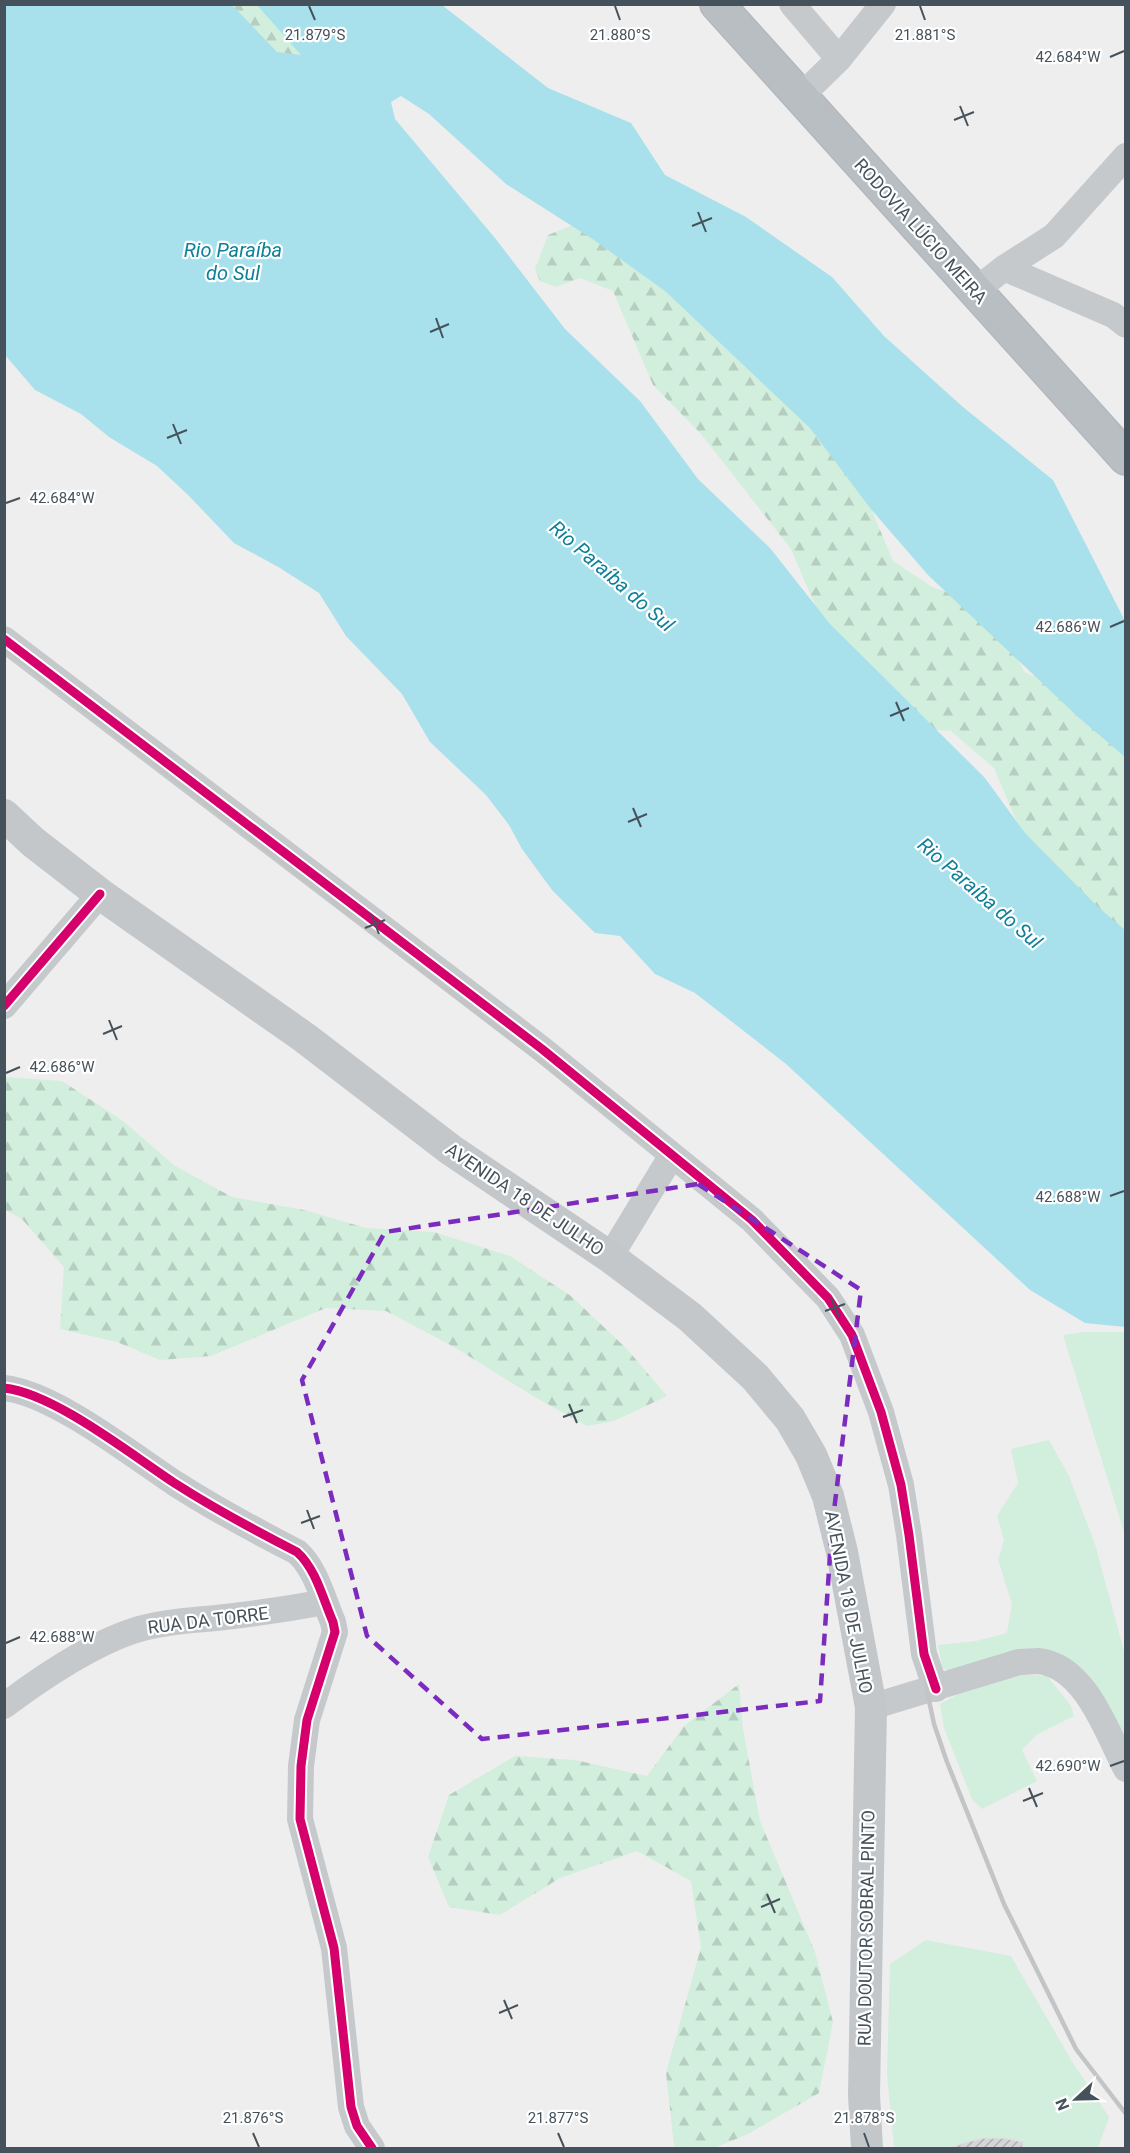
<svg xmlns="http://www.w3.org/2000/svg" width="1130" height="2153" viewBox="0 0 1130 2153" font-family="Roboto,sans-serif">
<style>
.forest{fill:url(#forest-firs)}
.park{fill:#d2eedc}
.water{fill:#a8e1ec}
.building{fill:url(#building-hatch);stroke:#e0e0e1;stroke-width:1.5}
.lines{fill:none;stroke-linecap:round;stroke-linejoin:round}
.highway-casing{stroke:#b3b8be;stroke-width:36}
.minor{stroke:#c6c9cb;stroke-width:26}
.major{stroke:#c3c7ca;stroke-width:32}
.highway{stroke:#b9bec2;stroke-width:33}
.rail{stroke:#c2c4c5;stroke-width:4.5}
.cycleway-casing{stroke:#fff;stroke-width:13}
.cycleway{stroke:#d6006c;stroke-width:9}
.marked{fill:none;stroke:#7b2cbf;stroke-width:4.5;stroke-dasharray:12 8;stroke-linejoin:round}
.ticks{fill:none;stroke:#46525b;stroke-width:2}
.labels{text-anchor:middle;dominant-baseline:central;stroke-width:4.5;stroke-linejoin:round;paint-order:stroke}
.street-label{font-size:18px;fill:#46525b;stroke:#fff}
.water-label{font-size:20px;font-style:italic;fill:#0d8197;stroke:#fff}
.ticks-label{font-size:15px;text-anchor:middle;fill:#46525b;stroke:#fff;stroke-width:4.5;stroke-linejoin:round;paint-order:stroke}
</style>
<defs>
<pattern id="forest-firs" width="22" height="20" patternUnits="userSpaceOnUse" patternTransform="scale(1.5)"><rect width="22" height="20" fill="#d2eedc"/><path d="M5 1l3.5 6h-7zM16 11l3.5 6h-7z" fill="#b6cebf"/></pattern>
<pattern id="building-hatch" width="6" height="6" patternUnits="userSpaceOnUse" patternTransform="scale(1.5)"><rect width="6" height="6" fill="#d5d6d7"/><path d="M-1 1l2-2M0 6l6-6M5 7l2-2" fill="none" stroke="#afb0b1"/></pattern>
</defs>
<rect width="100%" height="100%" fill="#efeeee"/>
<path class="forest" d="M 219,5 L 284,5 L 308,60 L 246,44 Z
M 595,216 L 834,420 L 893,561 L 932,587 L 949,593 L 994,602 L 1024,672 L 1040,679 L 1125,742 L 1125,948 L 1029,851 L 994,768 L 951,731 L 923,729 L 821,619 L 791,549 L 701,434 L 653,385 L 613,291 L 580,278 L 556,287 L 540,281 L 535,269 L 548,235 Z
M 5,1077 L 62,1081 L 123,1121 L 175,1166 L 232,1197 L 304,1210 L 366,1228 L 434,1232 L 510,1256 L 571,1296 L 627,1349 L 667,1396 L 614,1421 L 587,1426 L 533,1396 L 454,1347 L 386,1311 L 326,1308 L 211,1356 L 160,1360 L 117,1342 L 60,1329 L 64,1267 L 22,1219 L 5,1210 Z
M 739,1684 L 743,1729 L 760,1821 L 815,1952 L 833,2022 L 819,2093 L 748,2134 L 714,2148 L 678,2148 L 674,2146 L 666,2073 L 701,1947 L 691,1881 L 637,1851 L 560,1878 L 500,1915 L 449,1907 L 428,1857 L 449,1795 L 515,1756 L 575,1760 L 647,1776 L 684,1726 Z"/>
<path class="park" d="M 1085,1332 L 1125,1332 L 1125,1535 L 1063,1335 Z
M 1049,1440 L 1069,1476 L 1095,1544 L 1125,1655 L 1125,1760 L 1056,1659 L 955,1672 L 943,1669 L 938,1645 L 976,1641 L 1007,1633 L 1012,1604 L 998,1560 L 1004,1540 L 997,1516 L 1018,1483 L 1011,1449 Z
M 1017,1674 L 1047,1676 L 1071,1706 L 1074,1716 L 1036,1735 L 1022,1750 L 1037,1781 L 982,1809 L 972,1799 L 944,1728 L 940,1704 L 977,1684 Z
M 926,1940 L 1011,1956 L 1073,2063 L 1109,2117 L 1098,2148 L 894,2148 L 887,2074 L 890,1964 Z"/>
<path class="water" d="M 4,5 L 232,5 L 277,52 L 301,55 L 257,5 L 442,5 L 548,88 L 631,123 L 665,175 L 746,217 L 832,277 L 884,336 L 963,407 L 1053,480 L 1125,621 L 1125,757 L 1077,716 L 928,575 L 870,508 L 810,428 L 665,291 L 594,240 L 506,184 L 429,114 L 401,96 L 391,102 L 395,119 L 495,238 L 565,329 L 640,401 L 698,479 L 770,548 L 830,624 L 985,778 L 1025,833 L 1097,906 L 1125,930 L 1125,1327 L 1085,1323 L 1030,1290 L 786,1064 L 695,993 L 655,974 L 620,936 L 595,933 L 552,890 L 522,849 L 509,825 L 486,795 L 430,742 L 402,694 L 346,636 L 319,593 L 280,568 L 234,543 L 188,495 L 157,466 L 109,437 L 81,414 L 35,390 L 5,355 Z"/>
<path class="building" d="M 983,2138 L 1004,2138 L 1024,2142 L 1022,2148 L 951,2148 L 963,2143 Z"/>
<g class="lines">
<g class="highway-casing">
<path id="highway" d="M 717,4 L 1126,458"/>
</g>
<path class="minor" d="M 792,4 L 839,59
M 799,98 L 839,59 L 883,4
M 1004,268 L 1113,315 L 1126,325
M 975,291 L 1004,268 L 1054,236 L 1126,156
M 4,639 L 542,1049 L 752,1220 L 828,1298 L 852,1335 L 881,1412 L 901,1485 L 909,1535 L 924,1654 L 936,1689
M 4,1006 L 100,894
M 610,1257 L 672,1155
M 4,1388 C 54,1393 133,1456 176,1484 C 215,1509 256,1531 297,1552 C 316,1569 323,1599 333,1622 L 335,1632 L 307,1720 L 301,1766 L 300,1819 L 334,1948 L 351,2107 L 357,2126 L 372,2148
M 4,1706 C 41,1678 95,1642 139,1629 C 164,1622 191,1620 216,1618 C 253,1614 288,1609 325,1602
M 871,1707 L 1019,1662 C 1025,1662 1032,1661 1038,1661 C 1086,1666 1107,1733 1126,1769"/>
<path class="major" d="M 4,815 L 33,842 L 100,894 L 305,1038 L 451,1150 L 610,1257 L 690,1317 L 755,1377 L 790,1419 L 811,1455 L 828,1496 L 842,1552 L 871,1707 L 864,2095 L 867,2148"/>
<use href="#highway" class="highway"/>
<path class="rail" d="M 4,648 L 669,1160 L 747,1224 L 799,1276 L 850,1335 L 876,1409 L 895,1479 L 924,1654 L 927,1691 L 934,1724 L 947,1762 L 1004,1904 L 1076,2049 L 1126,2114"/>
<g class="cycleway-casing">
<path id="cycleway" d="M 4,639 L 542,1049 L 752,1220 L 828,1298 L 852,1335 L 881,1412 L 901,1485 L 909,1535 L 924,1654 L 936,1689
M 4,1006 L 100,894
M 4,1388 C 54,1393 133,1456 176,1484 C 215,1509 256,1531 297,1552 C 316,1569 323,1599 333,1622 L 335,1632 L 307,1720 L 301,1766 L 300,1819 L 334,1948 L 351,2107 L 357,2126 L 372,2148"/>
</g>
<use href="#cycleway" class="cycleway"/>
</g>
<path class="marked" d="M 698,1184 L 861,1290 L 832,1527 L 820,1701 L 482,1739 L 367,1636 L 302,1380 L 385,1232 Z"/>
<path class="ticks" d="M 309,6 L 315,20M 615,6 L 620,20M 920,6 L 925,20M 1110,57 L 1124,51M 960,106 L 968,126M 954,120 L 974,112M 698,212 L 706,232M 692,226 L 712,218M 436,318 L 443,338M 430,332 L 449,324M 173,424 L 181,444M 167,438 L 187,430M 6,503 L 20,498M 1110,627 L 1124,621M 896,702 L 904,721M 890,716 L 909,708M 633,808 L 641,827M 628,822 L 647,814M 371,914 L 379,934M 365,928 L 385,920M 109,1020 L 117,1040M 103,1034 L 122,1026M 6,1073 L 20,1067M 1110,1196 L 1124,1191M 831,1298 L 839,1317M 825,1311 L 845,1304M 569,1404 L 577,1423M 563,1417 L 583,1410M 307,1510 L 314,1529M 301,1523 L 320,1516M 6,1643 L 20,1637M 1110,1766 L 1124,1761M 1029,1788 L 1037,1807M 1023,1801 L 1043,1793M 767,1894 L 775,1913M 761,1907 L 780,1899M 504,2000 L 512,2019M 499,2013 L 518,2005M 253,2133 L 259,2147M 558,2133 L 564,2147M 864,2133 L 869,2147"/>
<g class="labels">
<g class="street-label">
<text transform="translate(921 231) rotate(48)">RODOVIA LÚCIO MEIRA</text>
<text transform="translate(525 1199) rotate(34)">AVENIDA 18 DE JULHO</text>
<text transform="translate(849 1602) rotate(79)">AVENIDA 18 DE JULHO</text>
<text transform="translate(208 1620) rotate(-7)">RUA DA TORRE</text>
<text transform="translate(866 1928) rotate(-89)">RUA DOUTOR SOBRAL PINTO</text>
</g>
<g class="water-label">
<text x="233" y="250">Rio Paraíba<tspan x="233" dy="23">do Sul</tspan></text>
<text transform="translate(612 576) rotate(41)">Rio Paraíba do Sul</text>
<text transform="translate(980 893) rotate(41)">Rio Paraíba do Sul</text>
</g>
</g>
<g class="ticks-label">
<text x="315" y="40">21.879°S</text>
<text x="620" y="40">21.880°S</text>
<text x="925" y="40">21.881°S</text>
<text x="1068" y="62">42.684°W</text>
<text x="62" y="503">42.684°W</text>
<text x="1068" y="632">42.686°W</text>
<text x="62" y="1072">42.686°W</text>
<text x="1068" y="1202">42.688°W</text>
<text x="62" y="1642">42.688°W</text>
<text x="1068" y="1771">42.690°W</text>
<text x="253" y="2123">21.876°S</text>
<text x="558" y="2123">21.877°S</text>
<text x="864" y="2123">21.878°S</text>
</g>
<rect width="1130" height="2153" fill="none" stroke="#46525b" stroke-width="12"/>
<g transform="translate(1076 2099) rotate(248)" stroke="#ffffff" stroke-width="4.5" paint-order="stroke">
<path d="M0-4.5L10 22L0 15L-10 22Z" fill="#46525b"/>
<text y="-9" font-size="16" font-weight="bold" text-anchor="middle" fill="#46525b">N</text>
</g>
</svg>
